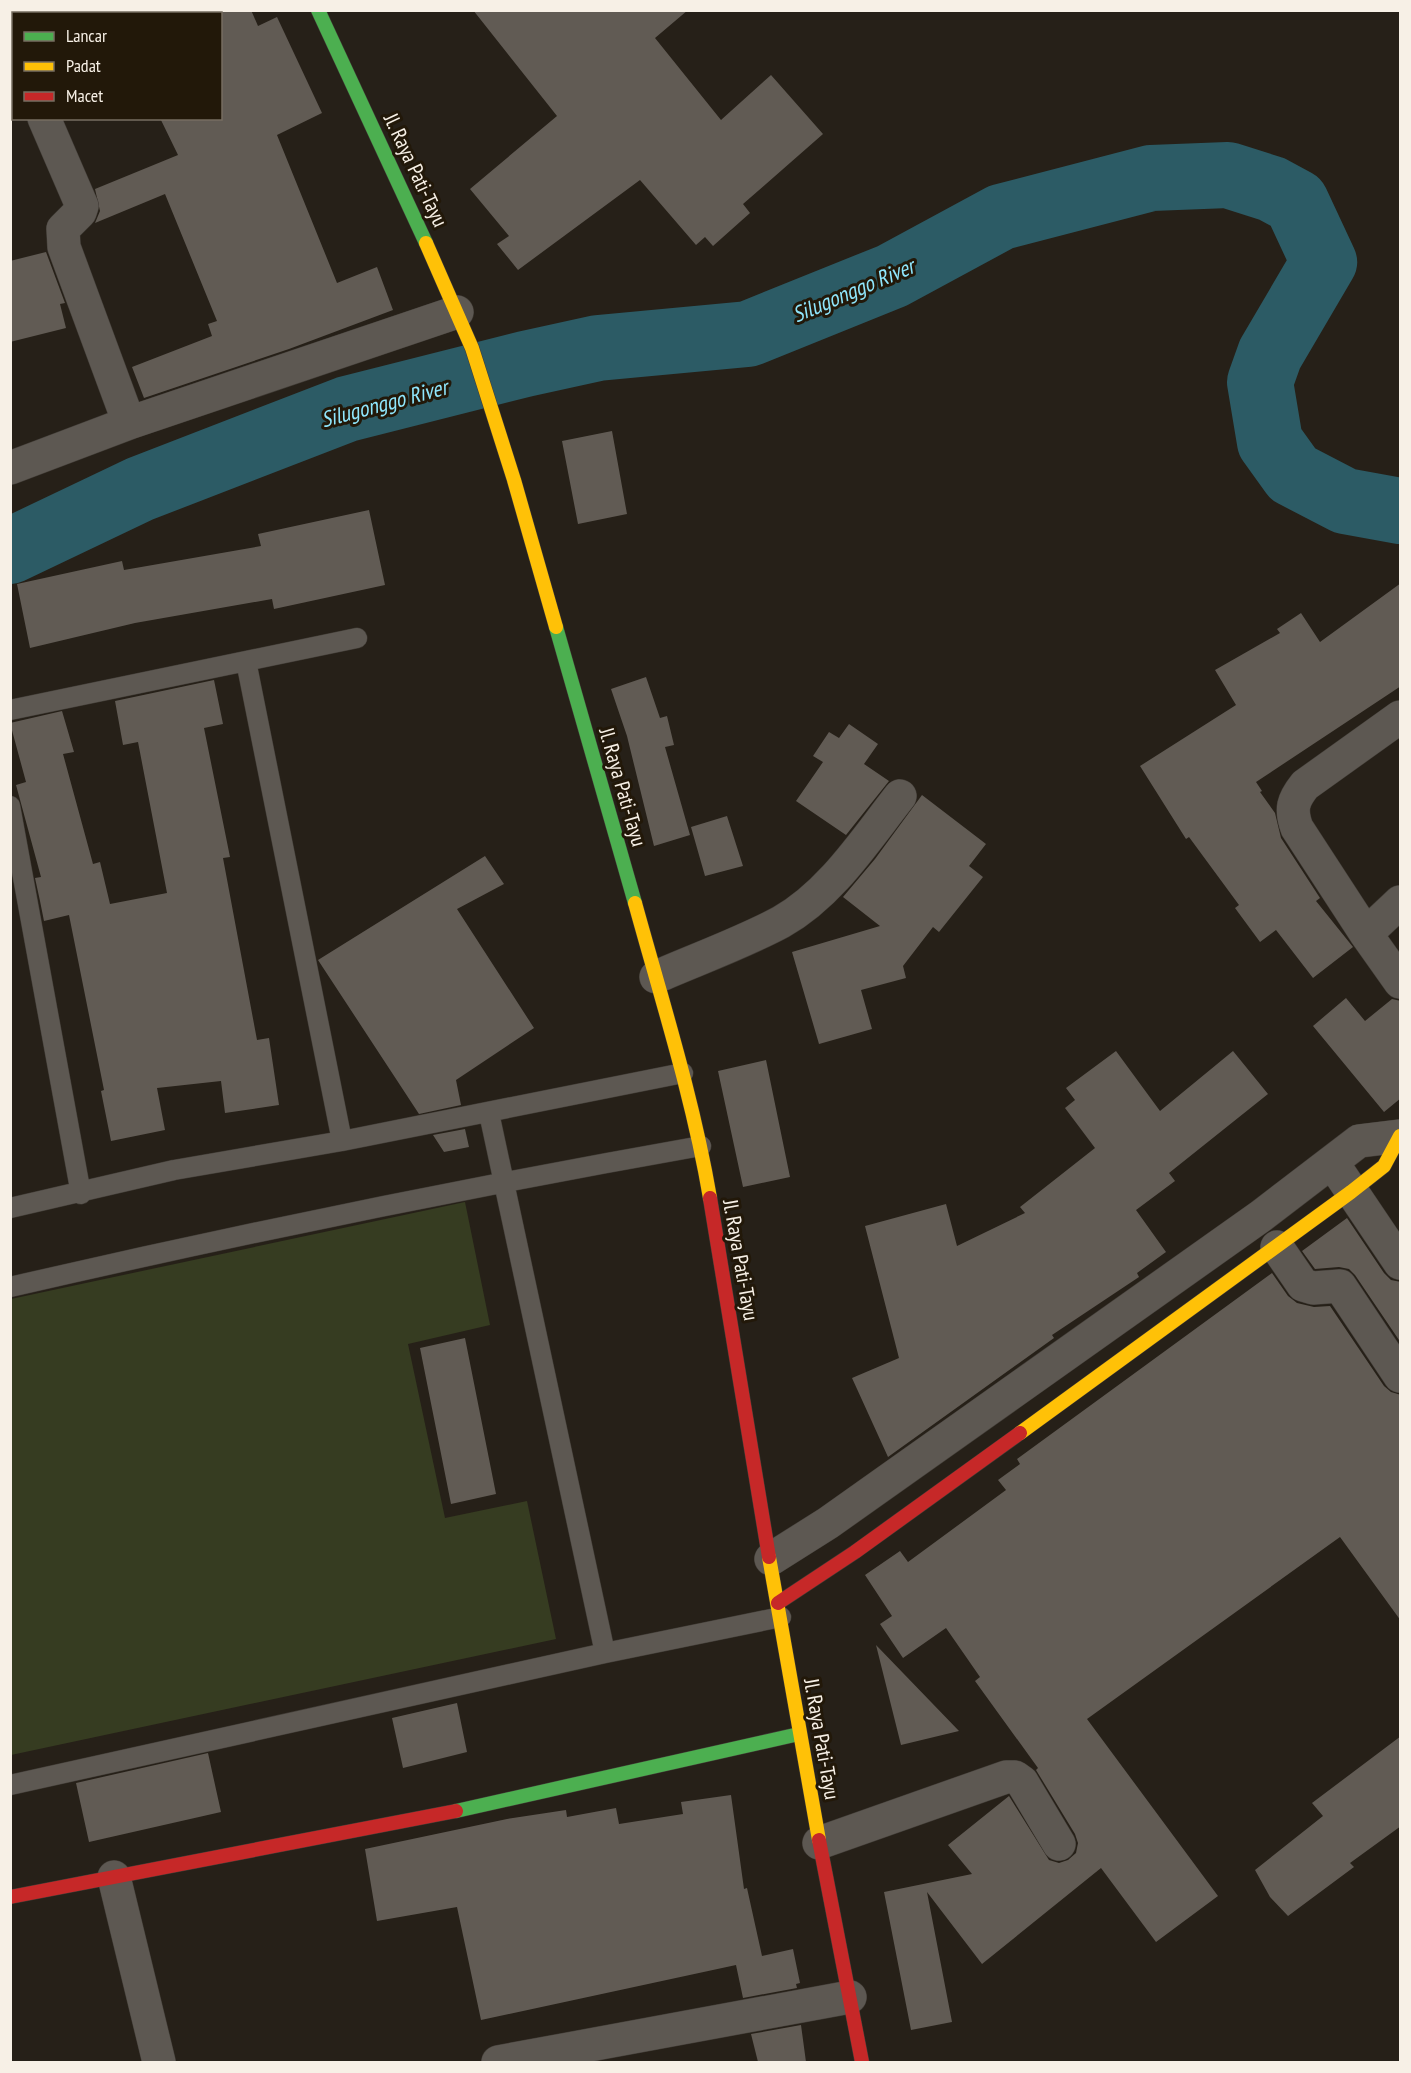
<svg xmlns="http://www.w3.org/2000/svg" width="1411" height="2073" viewBox="0 0 1411 2073" font-family="'PT Sans Narrow',sans-serif">
<style>
.green{fill:#363c21}
.lines{fill:none;stroke-linecap:round;stroke-linejoin:round}
.river{stroke:#2c5b65;stroke-width:66}
.building{fill:#615b54}
.lane-casing{stroke:#413c36;stroke-width:21}
.street-casing{stroke:#413c36;stroke-width:34}
.fast-casing{stroke:#413c36;stroke-width:15}
.slow-casing{stroke:#413c36;stroke-width:15}
.jam-casing{stroke:#413c36;stroke-width:15}
.lane{stroke:#5d5852;stroke-width:20}
.street{stroke:#5d5852;stroke-width:33}
.fast{stroke:#4caf50;stroke-width:14}
.slow{stroke:#ffc107;stroke-width:14}
.jam{stroke:#c62828;stroke-width:14}
.labels{text-anchor:middle;dominant-baseline:central;stroke-width:6;stroke-linejoin:round;paint-order:stroke}
.street-label{font-size:21px;fill:#f7f0e6;stroke:#221809}
.water-label{font-size:22px;font-style:italic;fill:#8fe6fc;stroke:#221809}
</style>
<rect width="100%" height="100%" fill="#262018"/>
<path class="green" d="M 465,1202 L 490,1325 L 408,1344 L 445,1518 L 527,1501 L 556,1639 L 11,1755 L 11,1299 Z"/>
<g class="lines">
<path class="river" d="M 10,551 L 140,489 L 347,409 L 525,364 L 598,348 L 748,334 L 892,276 L 1001,217 L 1151,178 L 1228,175 L 1272,189 L 1296,202 L 1324,262 L 1270,354 L 1260,382 L 1270,442 L 1293,474 L 1345,501 L 1400,511"/>
</g>
<path class="building" d="M 220,10 L 251,10 L 258,26 L 277,17 L 322,113 L 277,135 L 337,283 L 377,267 L 393,310 L 289,349 L 144,398 L 132,367 L 212,336 L 208,324 L 217,321 L 165,194 L 95,223 L 100,211 L 95,189 L 178,155 L 160,118 L 220,118 Z
M 473,10 L 688,10 L 655,38 L 721,120 L 771,75 L 823,134 L 743,204 L 750,213 L 713,246 L 705,237 L 696,245 L 640,180 L 518,270 L 497,244 L 509,236 L 470,189 L 557,116 Z
M 46,252 L 65,303 L 60,304 L 66,328 L 10,342 L 10,261 Z
M 612,431 L 627,514 L 578,524 L 562,441 Z
M 369,510 L 385,585 L 274,609 L 272,599 L 135,623 L 30,648 L 17,584 L 122,561 L 124,570 L 261,546 L 258,534 Z
M 1401,583 L 1401,686 L 1256,782 L 1262,791 L 1260,792 L 1275,813 L 1281,838 L 1320,898 L 1316,901 L 1353,947 L 1313,978 L 1276,930 L 1260,942 L 1235,908 L 1239,905 L 1189,837 L 1186,839 L 1140,766 L 1236,705 L 1215,670 L 1280,633 L 1277,629 L 1301,613 L 1320,642 Z
M 646,677 L 660,718 L 667,716 L 674,745 L 665,747 L 690,835 L 654,846 L 627,736 L 611,689 Z
M 214,680 L 223,724 L 204,728 L 230,857 L 223,858 L 257,1040 L 269,1038 L 279,1105 L 225,1113 L 221,1081 L 157,1088 L 165,1130 L 111,1141 L 101,1091 L 104,1090 L 69,915 L 44,921 L 40,901 L 35,878 L 41,877 L 16,785 L 26,782 L 10,723 L 62,711 L 74,752 L 63,754 L 93,864 L 100,862 L 110,904 L 167,893 L 138,742 L 123,745 L 115,701 Z
M 849,724 L 878,744 L 864,764 L 889,781 L 846,835 L 796,801 L 823,762 L 813,756 L 829,732 L 839,738 Z
M 922,795 L 986,844 L 969,866 L 983,877 L 939,932 L 933,927 L 903,966 L 906,978 L 861,990 L 872,1029 L 819,1044 L 792,952 L 880,926 L 843,897 L 875,859 Z
M 727,816 L 743,866 L 705,876 L 691,827 Z
M 485,856 L 504,884 L 457,909 L 534,1028 L 456,1080 L 461,1105 L 419,1114 L 318,960 Z
M 1346,998 L 1365,1021 L 1392,999 L 1401,1001 L 1401,1098 L 1384,1112 L 1313,1026 Z
M 1116,1051 L 1160,1111 L 1233,1051 L 1268,1094 L 1169,1173 L 1175,1181 L 1136,1210 L 1166,1252 L 1137,1273 L 1139,1277 L 1052,1335 L 1054,1338 L 888,1457 L 852,1378 L 899,1358 L 865,1226 L 946,1204 L 957,1246 L 1025,1213 L 1020,1207 L 1095,1148 L 1065,1108 L 1075,1100 L 1066,1088 Z
M 766,1060 L 790,1177 L 743,1187 L 718,1071 Z
M 465,1129 L 469,1147 L 444,1152 L 433,1135 Z
M 1347,1218 L 1384,1273 L 1391,1280 L 1401,1282 L 1401,1343 L 1355,1275 L 1349,1269 L 1339,1267 L 1315,1269 L 1302,1251 Z
M 1272,1273 L 1288,1296 L 1297,1303 L 1314,1307 L 1330,1306 L 1384,1386 L 1391,1392 L 1401,1395 L 1401,1621 L 1340,1537 L 1087,1719 L 1218,1896 L 1156,1942 L 1101,1868 L 982,1964 L 927,1892 L 952,2022 L 911,2030 L 884,1892 L 972,1874 L 948,1845 L 1009,1796 L 1049,1860 L 1059,1863 L 1068,1860 L 1076,1853 L 1078,1843 L 1075,1834 L 1036,1770 L 1038,1768 L 975,1681 L 980,1677 L 946,1628 L 903,1658 L 880,1624 L 892,1616 L 865,1575 L 900,1551 L 908,1562 L 1006,1490 L 998,1480 L 1020,1464 L 1017,1459 Z
M 465,1338 L 496,1494 L 451,1504 L 420,1348 Z
M 876,1645 L 959,1731 L 901,1745 Z
M 457,1703 L 467,1752 L 403,1768 L 392,1718 Z
M 1401,1736 L 1401,1826 L 1350,1863 L 1354,1867 L 1288,1916 L 1270,1897 L 1255,1870 L 1323,1816 L 1312,1803 Z
M 208,1753 L 221,1812 L 89,1842 L 76,1783 Z
M 731,1795 L 744,1889 L 747,1888 L 762,1956 L 793,1949 L 800,1983 L 796,1984 L 797,1988 L 743,1998 L 736,1965 L 481,2020 L 457,1907 L 377,1921 L 365,1849 L 507,1819 L 566,1810 L 567,1817 L 616,1808 L 619,1824 L 683,1814 L 681,1802 Z
M 801,2025 L 806,2062 L 758,2062 L 751,2034 Z"/>
<g class="lines">
<g class="lane-casing">
<path id="lane" d="M 246,661 L 342,1141
M 10,710 L 357,638
M 10,806 L 81,1194
M 489,1113 L 605,1653
M 10,1208 L 174,1170 L 342,1141 L 683,1073
M 10,1287 C 240,1234 469,1187 701,1146
M 10,1785 L 605,1653 L 781,1617"/>
</g>
<g class="street-casing">
<path id="street" d="M 10,44 L 14,51
M 44,118 L 82,206 L 80,212 L 63,229 L 64,247 L 129,423
M 10,468 L 129,423 L 457,312
M 1400,717 L 1305,785 C 1293,800 1290,809 1297,828 L 1366,934 L 1400,982
M 1366,934 L 1400,902
M 656,977 C 697,959 742,943 781,922 C 831,894 866,839 900,796
M 1336,1168 L 1400,1263
M 1277,1247 L 1303,1285 L 1313,1288 L 1340,1286 L 1400,1376
M 771,1559 L 828,1523 L 1261,1216 L 1359,1141 L 1400,1136
M 819,1843 L 1006,1777 L 1015,1777 L 1022,1782 L 1059,1844
M 114,1877 L 159,2062
M 498,2062 L 850,1997"/>
</g>
<g class="fast-casing">
<path id="fast" d="M 318,10 L 426,243
M 556,627 L 635,903
M 456,1811 L 799,1734"/>
</g>
<g class="slow-casing">
<path id="slow" d="M 426,243 L 472,348 L 514,480 L 556,627
M 635,903 C 662,1001 693,1098 710,1198
M 1020,1433 L 1351,1192 L 1384,1166 L 1400,1136
M 769,1557 L 819,1840"/>
</g>
<g class="jam-casing">
<path id="jam" d="M 710,1198 L 769,1557
M 778,1603 L 855,1552 L 1020,1433
M 819,1840 L 862,2062
M 10,1897 L 456,1811"/>
</g>
<use href="#lane" class="lane"/>
<use href="#street" class="street"/>
<use href="#fast" class="fast"/>
<use href="#slow" class="slow"/>
<use href="#jam" class="jam"/>
</g>
<g class="labels">
<g class="street-label">
<text transform="translate(416 170) rotate(65)">Jl. Raya Pati-Tayu</text>
<text transform="translate(623 787) rotate(74)">Jl. Raya Pati-Tayu</text>
<text transform="translate(741 1260) rotate(80)">Jl. Raya Pati-Tayu</text>
<text transform="translate(822 1739) rotate(80)">Jl. Raya Pati-Tayu</text>
</g>
<g class="water-label">
<text transform="translate(853 290) rotate(-23)">Silugonggo River</text>
<text transform="translate(384 403) rotate(-15)">Silugonggo River</text>
</g>
</g>
<rect width="1411" height="2073" fill="none" stroke="#f7f0e6" stroke-width="24"/>
<rect x="12" y="12" width="210" height="108" fill="#221809" stroke="#776e61" stroke-width="1.5"/>
<rect x="24" y="32" width="30" height="9" fill="#4caf50" stroke="#776e61" stroke-width="1.5"/>
<text x="66" y="42" font-size="18" fill="#f7f0e6">Lancar</text>
<rect x="24" y="62" width="30" height="9" fill="#ffc107" stroke="#776e61" stroke-width="1.5"/>
<text x="66" y="72" font-size="18" fill="#f7f0e6">Padat</text>
<rect x="24" y="92" width="30" height="9" fill="#c62828" stroke="#776e61" stroke-width="1.5"/>
<text x="66" y="102" font-size="18" fill="#f7f0e6">Macet</text>
</svg>
